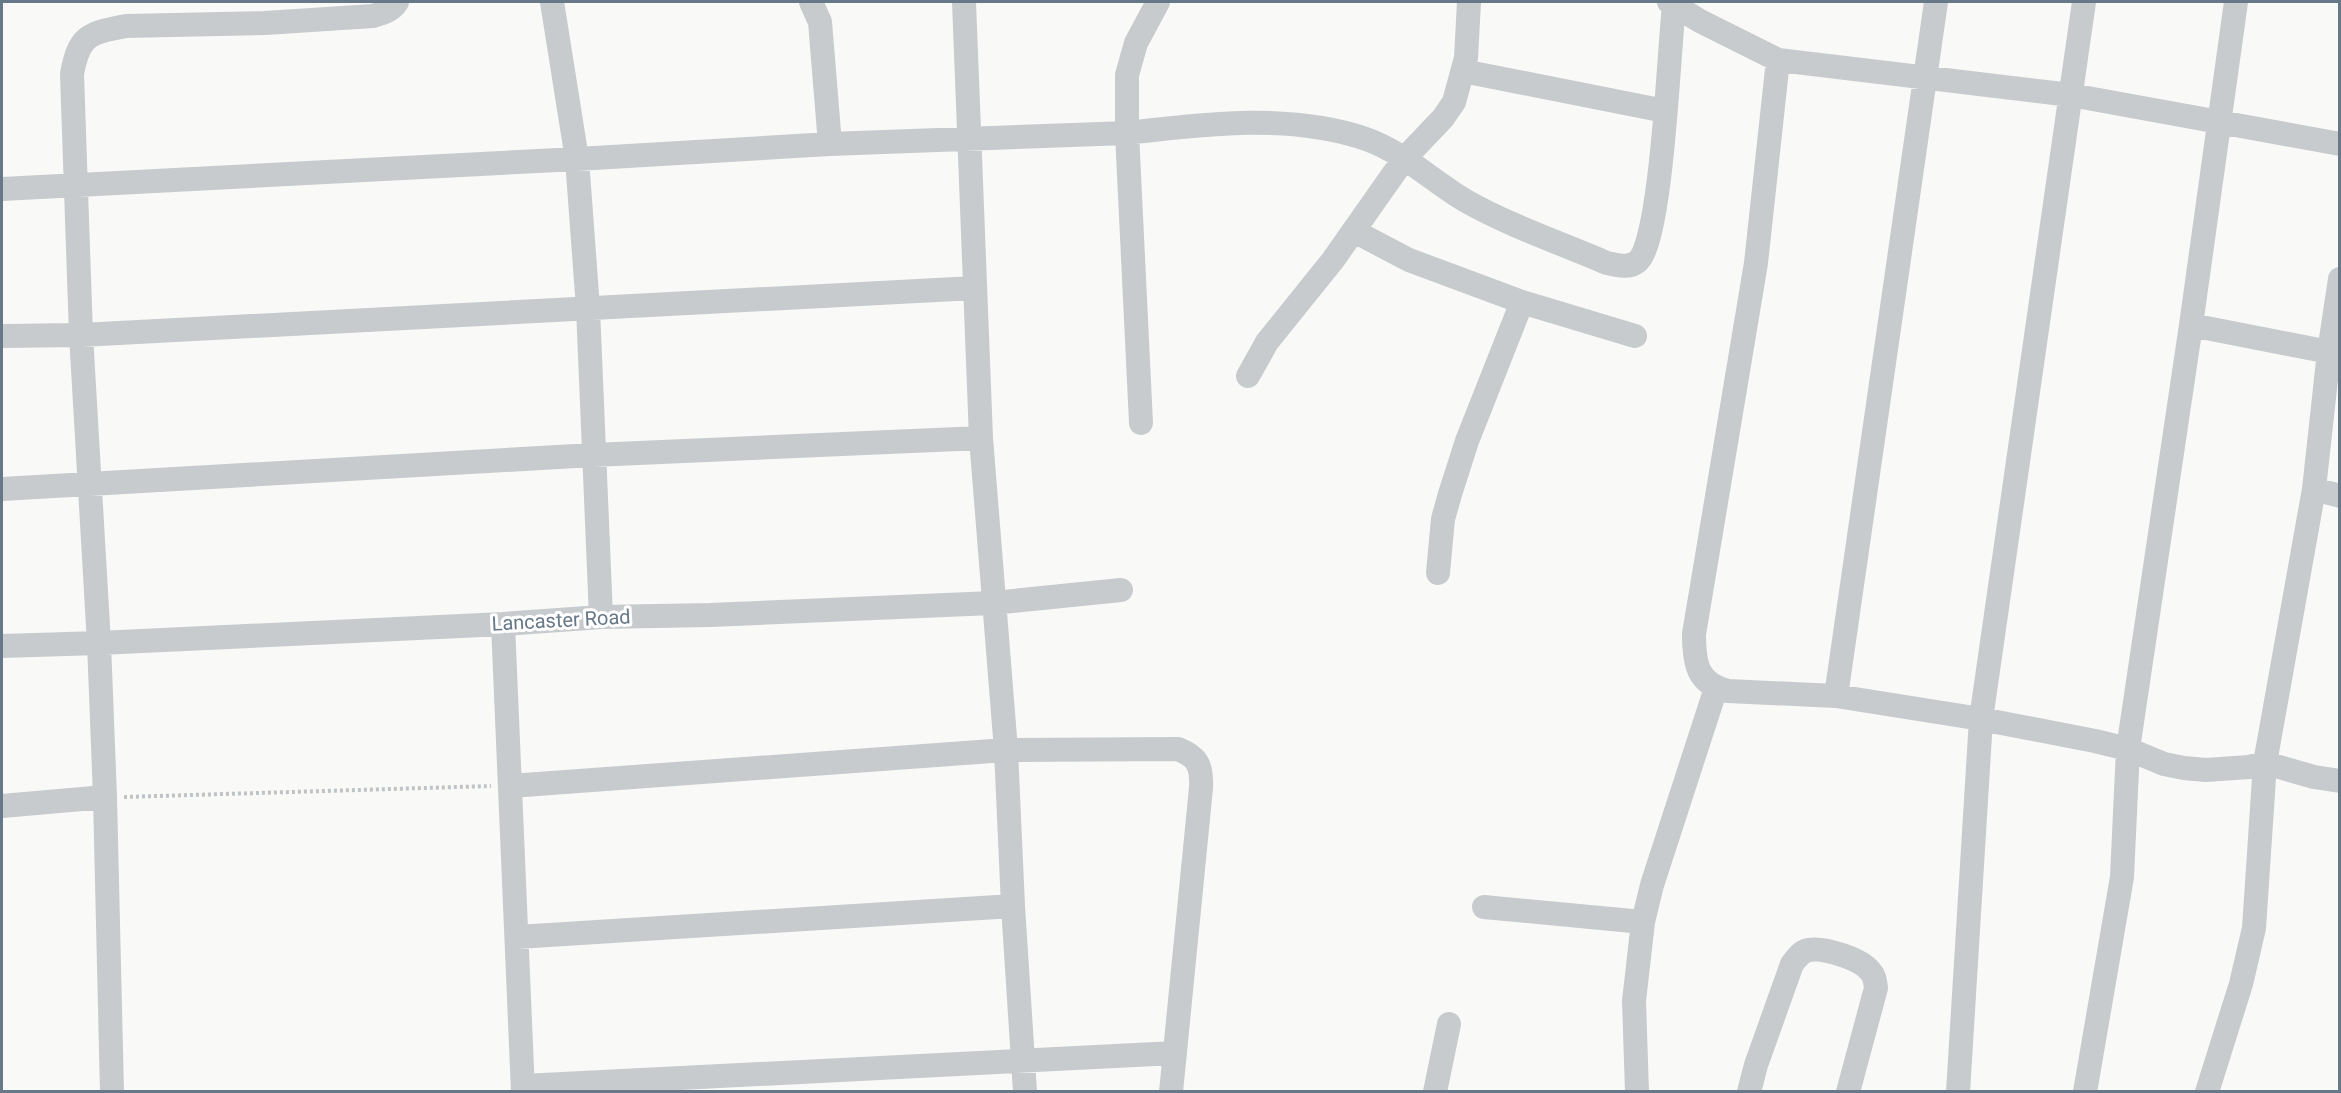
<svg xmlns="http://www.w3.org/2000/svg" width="2341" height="1093" viewBox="0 0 2341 1093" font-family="Roboto,sans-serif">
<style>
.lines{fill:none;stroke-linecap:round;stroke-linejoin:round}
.path{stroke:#c0c3c5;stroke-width:4;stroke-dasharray:3 3;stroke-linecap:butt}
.street{stroke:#c7cbce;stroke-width:24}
.labels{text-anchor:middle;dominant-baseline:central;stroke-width:6;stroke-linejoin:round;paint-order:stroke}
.street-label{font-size:20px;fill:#677889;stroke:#fff}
</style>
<rect width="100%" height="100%" fill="#f9f9f7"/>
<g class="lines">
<path class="path" d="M 124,797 L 491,786"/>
<path class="street" d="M 552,2 L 577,159 L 588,308 L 601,617
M 811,2 L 820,22 L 830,144
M 964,2 L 981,438 L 1006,750 L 1013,906 L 1025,1092
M 1669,2 L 1700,21 L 1778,60 L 2071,95 L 2340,144
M 1778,60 L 1756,263 L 1694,634 C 1694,663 1697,684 1728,691 L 1836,696 L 1981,719 L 2095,741 L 2128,749 L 2164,764 L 2184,768 L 2206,770 L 2249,767 L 2265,763 L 2314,777 L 2340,781
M 1463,71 L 1665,111
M 2,189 L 577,159 L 830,144 L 1127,133 C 1205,124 1290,113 1366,139 C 1403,152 1432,181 1466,201 C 1510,226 1561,243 1607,263 C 1618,265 1629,269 1638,261 C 1662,239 1669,47 1674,6
M 1354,231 L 1409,260 L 1522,302 L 1635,336
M 2191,325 L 2329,352
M 2,336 L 81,335 L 974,288
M 1248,376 L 1267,342 L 1333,260 L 1404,159 L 1443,118 L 1454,102 L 1466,58 L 1469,2
M 1141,423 L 1127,133 L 1127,75 L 1136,43 L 1158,2
M 2,489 L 593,455 L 981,438
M 2314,489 L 2340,496
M 1438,573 L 1443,519 L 1450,494 L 1467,441 L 1522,302
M 503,624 L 523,1092
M 2,646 L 99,643 L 503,624 L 601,617 L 710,615 L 993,603 L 1121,590
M 1836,696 L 1936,2
M 510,786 L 1006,750 L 1178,749 C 1198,757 1202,766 1201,788 L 1171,1092
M 2,806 L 105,797
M 1484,907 L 1643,922
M 517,937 L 1013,906
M 523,1086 L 1175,1053
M 112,1092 L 105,797 L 99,643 L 81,335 L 72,74 C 79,35 89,33 126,26 L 265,23 L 373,16 C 383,13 391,11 397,2
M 1435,1092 L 1449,1024
M 1637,1092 L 1634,1001 L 1643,922 L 1652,885 L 1716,688
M 1749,1092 L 1756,1065 L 1792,964 C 1797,958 1801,951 1809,950 C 1824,947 1861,959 1870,971 C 1875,976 1875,981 1876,988 L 1848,1092
M 1958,1092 L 1981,719 L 2084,2
M 2085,1092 L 2122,877 L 2128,749 L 2191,325 L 2236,2
M 2207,1092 L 2241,984 L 2254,928 L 2265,763 L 2314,489 L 2329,352 L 2340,279"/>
</g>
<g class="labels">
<g class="street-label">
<text transform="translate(561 620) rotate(-3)">Lancaster Road</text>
</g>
</g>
<rect width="2341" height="1093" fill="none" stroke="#677889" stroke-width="6"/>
</svg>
